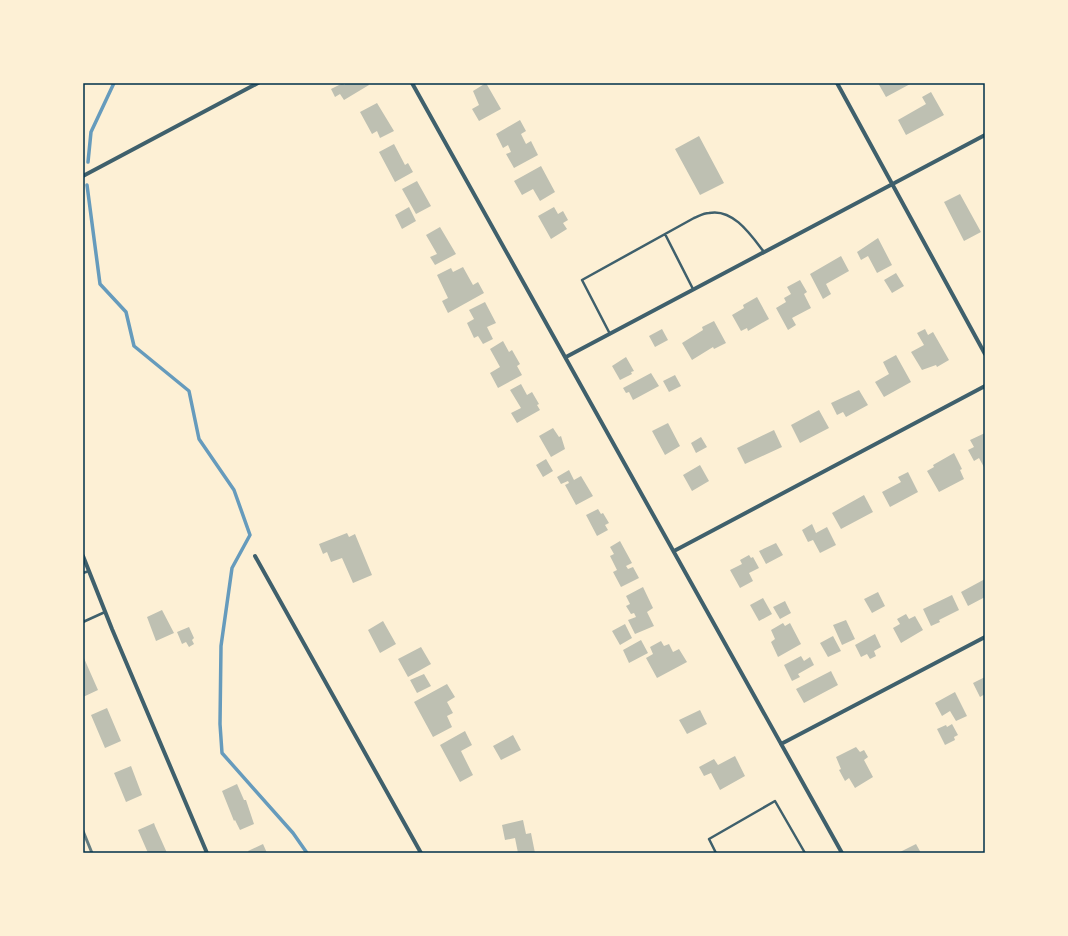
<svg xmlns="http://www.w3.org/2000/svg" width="1068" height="936" viewBox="0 0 1068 936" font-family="Ubuntu,sans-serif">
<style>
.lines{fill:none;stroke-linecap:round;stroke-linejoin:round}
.stream{stroke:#669bbc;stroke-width:3.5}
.building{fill:#bec0b2}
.service{stroke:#3f606c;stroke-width:2.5}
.minor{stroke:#3f606c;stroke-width:4}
.rail{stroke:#657d81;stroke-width:3}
.neatline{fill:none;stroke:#003049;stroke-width:1.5}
</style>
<rect width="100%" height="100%" fill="#fdf0d5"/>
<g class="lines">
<path class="stream" d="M 88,162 L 91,132 L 114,83
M 87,185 L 100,284 L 126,312 L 134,346 L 189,391 L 199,439 L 234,490 L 250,535 L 232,568 L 221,646 L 220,724 L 222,753 L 293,833 L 307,853"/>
</g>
<path class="building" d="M 343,83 L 344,85 L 347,83 L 368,83 L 369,85 L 344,100 L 340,94 L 335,97 L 331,89 Z
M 486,83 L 501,109 L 479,121 L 472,109 L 479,105 L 473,91 Z
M 878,83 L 912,83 L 886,97 Z
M 931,92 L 944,115 L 906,135 L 898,120 L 926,104 L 922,97 Z
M 377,103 L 394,131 L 380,138 L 377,131 L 372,134 L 360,112 Z
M 520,120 L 526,131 L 521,134 L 526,144 L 531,141 L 538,155 L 514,168 L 506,154 L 511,152 L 508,145 L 503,148 L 496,134 Z
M 699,136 L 724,183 L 700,195 L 675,149 Z
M 394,144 L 405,165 L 408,163 L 413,172 L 395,182 L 379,152 Z
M 541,166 L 555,192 L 540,201 L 533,189 L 522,195 L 514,181 Z
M 417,181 L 431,206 L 416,214 L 402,189 Z
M 960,194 L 981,232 L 964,241 L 944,202 Z
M 409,207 L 416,221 L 402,229 L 395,215 Z
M 554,207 L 558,214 L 563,211 L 568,220 L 563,223 L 567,229 L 551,239 L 538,216 Z
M 440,227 L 456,254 L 435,265 L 430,257 L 437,254 L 426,235 Z
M 878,238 L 892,265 L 877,273 L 868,256 L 861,260 L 857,252 Z
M 841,256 L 849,271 L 826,284 L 831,294 L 823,299 L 810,274 Z
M 463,267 L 473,285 L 478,282 L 484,293 L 448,313 L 442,301 L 448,298 L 437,275 L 451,268 L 453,272 Z
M 896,273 L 904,286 L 892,293 L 884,280 Z
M 800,280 L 807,292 L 804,294 L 811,308 L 792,318 L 796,325 L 788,330 L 776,308 L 786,302 L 784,298 L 791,294 L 787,287 Z
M 757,297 L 769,319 L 748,331 L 747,328 L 741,331 L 732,315 L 744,308 L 743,305 Z
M 485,302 L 496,323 L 487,327 L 493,339 L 483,344 L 478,336 L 474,338 L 467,323 L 474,319 L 469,310 Z
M 714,321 L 726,343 L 714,349 L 713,347 L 692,360 L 682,343 L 703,330 L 702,327 Z
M 662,329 L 668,340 L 655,347 L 649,336 Z
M 925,329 L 928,335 L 933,332 L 949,360 L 937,367 L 936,365 L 922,370 L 911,352 L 924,345 L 917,333 Z
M 503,341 L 509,352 L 512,350 L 520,364 L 517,366 L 522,375 L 498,388 L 490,373 L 500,367 L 490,349 Z
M 896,355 L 911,382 L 884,397 L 875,382 L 889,374 L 883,362 Z
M 626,357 L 634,371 L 631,372 L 632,374 L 620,380 L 612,366 Z
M 651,373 L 659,386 L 633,400 L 629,392 L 626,393 L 623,388 Z
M 675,375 L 681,386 L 669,392 L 663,381 Z
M 521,384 L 527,395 L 532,392 L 539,404 L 537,405 L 540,410 L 517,423 L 511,413 L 521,408 L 510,390 Z
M 859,390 L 868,405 L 846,417 L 843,412 L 837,415 L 831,403 Z
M 819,410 L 829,428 L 800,443 L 791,425 Z
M 668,423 L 680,446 L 665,455 L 652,431 Z
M 553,428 L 559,437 L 561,436 L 565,449 L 551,457 L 539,436 Z
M 774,430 L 782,447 L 745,464 L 737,448 Z
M 985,433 L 985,469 L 979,458 L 974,461 L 968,450 L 974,447 L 970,440 Z
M 701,437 L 707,447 L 696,453 L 691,443 Z
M 954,453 L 962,469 L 960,470 L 964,479 L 939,492 L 927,471 L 934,467 L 933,465 Z
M 546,459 L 553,471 L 543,477 L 536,465 Z
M 700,465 L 709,481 L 692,491 L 683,475 Z
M 569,470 L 574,480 L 581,476 L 593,496 L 576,505 L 565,485 L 569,483 L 568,481 L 561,484 L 557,477 Z
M 908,472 L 918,492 L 890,507 L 882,492 L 901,482 L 898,477 Z
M 864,495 L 873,512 L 841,529 L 832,513 Z
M 598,509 L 601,514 L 603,513 L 609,523 L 605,525 L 608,530 L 597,536 L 586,515 Z
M 812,524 L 816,533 L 827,527 L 836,545 L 820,553 L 813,540 L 808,542 L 802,530 Z
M 347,533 L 349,537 L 355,534 L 372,575 L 353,583 L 342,558 L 331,562 L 327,552 L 323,554 L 319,544 Z
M 620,541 L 632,563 L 626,566 L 628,569 L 633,567 L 639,578 L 621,587 L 613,572 L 617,570 L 610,556 L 614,554 L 610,547 Z
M 776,543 L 783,555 L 766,564 L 759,551 Z
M 749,555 L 751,558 L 753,557 L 759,568 L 749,573 L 753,581 L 740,588 L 730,570 L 742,564 L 740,560 Z
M 985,579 L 985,597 L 968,606 L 961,592 Z
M 643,587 L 653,608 L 647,612 L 654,626 L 635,634 L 628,620 L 636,617 L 634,613 L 631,614 L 626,606 L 630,604 L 626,596 Z
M 878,592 L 885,606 L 872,613 L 864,599 Z
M 952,595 L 959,610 L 939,620 L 940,622 L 931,626 L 923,609 Z
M 763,598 L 772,614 L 759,621 L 750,605 Z
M 785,601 L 791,613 L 780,619 L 773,607 Z
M 162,610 L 174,633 L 156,641 L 147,617 Z
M 906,614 L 909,619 L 915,616 L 923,630 L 901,643 L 893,628 L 900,624 L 897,619 Z
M 846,620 L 855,639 L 842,645 L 833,625 Z
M 383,621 L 396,644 L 380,653 L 368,630 Z
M 783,623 L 785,626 L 790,623 L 801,644 L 778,657 L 771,642 L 775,639 L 771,630 Z
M 625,624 L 632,638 L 620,645 L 612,631 Z
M 189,627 L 194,638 L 192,640 L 194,644 L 189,647 L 186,642 L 182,644 L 177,632 Z
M 875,634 L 881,647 L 874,651 L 876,656 L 870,659 L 867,654 L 861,657 L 855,645 Z
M 833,636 L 841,651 L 828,657 L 820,643 Z
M 641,640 L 648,653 L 629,663 L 623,650 Z
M 661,641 L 664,646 L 669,644 L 673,652 L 679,649 L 687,662 L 657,678 L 646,658 L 653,654 L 650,647 Z
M 421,647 L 431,664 L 408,677 L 398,659 Z
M 83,656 L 98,690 L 83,697 Z
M 801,656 L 804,661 L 810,657 L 814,665 L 798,674 L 800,677 L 792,681 L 784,665 Z
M 831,671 L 838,685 L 804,703 L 796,689 Z
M 424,674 L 431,686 L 417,693 L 410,680 Z
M 985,677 L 985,694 L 980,697 L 973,683 Z
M 447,684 L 455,697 L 447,702 L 453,713 L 447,716 L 452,727 L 433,737 L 414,702 Z
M 955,692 L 967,716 L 956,721 L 950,711 L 942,716 L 935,703 Z
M 107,708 L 121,741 L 105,748 L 91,715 Z
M 700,710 L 707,724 L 687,734 L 679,720 Z
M 952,724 L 958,735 L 954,737 L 955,740 L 945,745 L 937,729 L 946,725 L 947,727 Z
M 465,731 L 472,745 L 461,751 L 473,775 L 460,782 L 440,745 Z
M 513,735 L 521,750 L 501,760 L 493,746 Z
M 856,747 L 860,752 L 864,750 L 868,757 L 864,760 L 873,777 L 855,788 L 849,778 L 845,781 L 839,770 L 841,769 L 836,757 Z
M 735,756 L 745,776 L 720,790 L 711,773 L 704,776 L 699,767 L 714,759 L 718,765 Z
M 131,766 L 142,795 L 126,802 L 114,773 Z
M 237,784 L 244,800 L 246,800 L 254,824 L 240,830 L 235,820 L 234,821 L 222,791 Z
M 523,820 L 526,834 L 531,833 L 535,853 L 518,853 L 515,838 L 505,840 L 502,825 Z
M 154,823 L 155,826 L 167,853 L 148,853 L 138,830 Z
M 263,844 L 267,853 L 249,853 L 248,851 Z
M 916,844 L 921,853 L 898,853 Z"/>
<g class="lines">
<path class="service" d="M 665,234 L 693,289
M 610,334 L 582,280 L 694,218 C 699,216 704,213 709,213 C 733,208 751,235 764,252
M 83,573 L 89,571
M 83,622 L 105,612
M 716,853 L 709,839 L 775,801 L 805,853"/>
<path class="minor" d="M 412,83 L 842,853
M 837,83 L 985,354
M 83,176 L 258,83
M 566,357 L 985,135
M 674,551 L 985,386
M 83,556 L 112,629 L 207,853
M 255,556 L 421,853
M 781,744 L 985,637"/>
<path class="rail" d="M 83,831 L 92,853
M 83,852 L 83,853"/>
</g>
<rect width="1068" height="936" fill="none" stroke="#fdf0d5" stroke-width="168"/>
<rect x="84" y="84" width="900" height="768" class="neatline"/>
</svg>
